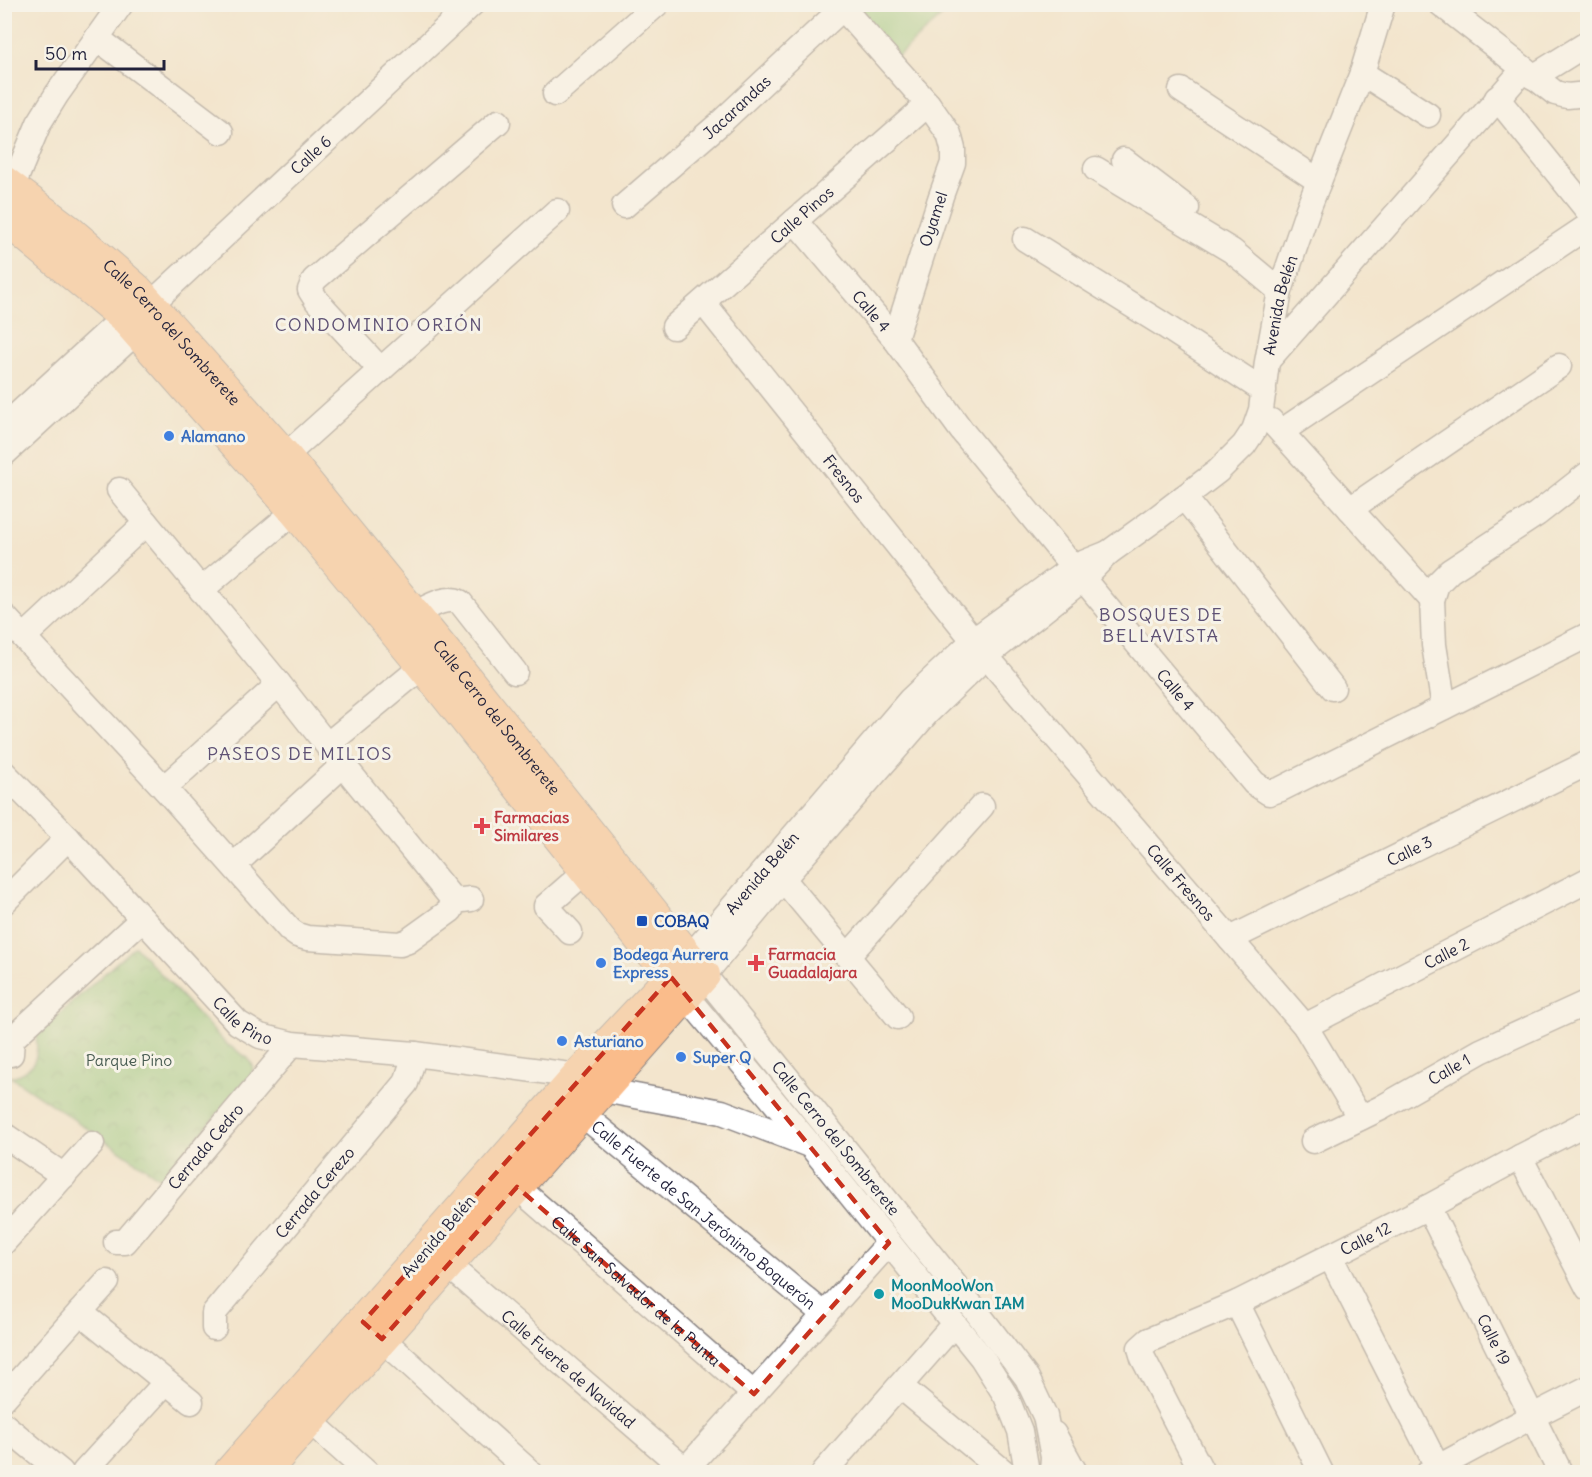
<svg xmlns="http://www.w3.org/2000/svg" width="1592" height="1477" viewBox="0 0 1592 1477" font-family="Delius,sans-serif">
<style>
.grass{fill:#8dc679;stroke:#58745a;stroke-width:1.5}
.park{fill:url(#park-crowns);stroke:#58745a;stroke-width:1.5}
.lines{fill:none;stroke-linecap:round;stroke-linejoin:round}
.minor-casing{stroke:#8a8484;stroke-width:27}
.major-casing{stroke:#8a8484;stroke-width:34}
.minor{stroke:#fff;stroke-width:24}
.major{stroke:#fabc8b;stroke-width:32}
.marked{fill:none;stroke:#c8321e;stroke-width:4.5;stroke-dasharray:12 8;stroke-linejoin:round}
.shop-dot{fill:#3f7fe0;stroke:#f7f3e8;stroke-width:2}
.health-dot{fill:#e0444e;stroke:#f7f3e8;stroke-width:2}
.transit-dot{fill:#1a4fb4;stroke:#f7f3e8;stroke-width:2}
.culture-dot{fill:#0f9aa8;stroke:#f7f3e8;stroke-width:2}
.labels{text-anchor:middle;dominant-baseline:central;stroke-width:6;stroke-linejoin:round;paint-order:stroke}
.street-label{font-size:16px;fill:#22223b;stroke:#f7f3e8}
.shop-label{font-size:16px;font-weight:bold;fill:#366cbe;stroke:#f7f3e8;text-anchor:start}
.health-label{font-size:16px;font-weight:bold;fill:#be3a42;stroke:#f7f3e8;text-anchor:start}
.transit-label{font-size:16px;font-weight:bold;fill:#164399;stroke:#f7f3e8;text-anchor:start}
.park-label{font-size:16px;fill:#475b51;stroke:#f7f3e8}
.culture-label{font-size:16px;font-weight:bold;fill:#0d838f;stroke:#f7f3e8;text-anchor:start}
.neighbourhood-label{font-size:18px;letter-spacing:1.5px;fill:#5e5174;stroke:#f7f3e8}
</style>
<defs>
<pattern id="park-crowns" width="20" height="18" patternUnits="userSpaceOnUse" patternTransform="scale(1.5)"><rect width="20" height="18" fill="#8dc679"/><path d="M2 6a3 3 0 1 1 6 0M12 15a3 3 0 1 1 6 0" fill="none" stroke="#73a064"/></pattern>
</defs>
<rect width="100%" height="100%" fill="#f7f3e8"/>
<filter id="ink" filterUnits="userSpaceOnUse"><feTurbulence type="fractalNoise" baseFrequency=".0167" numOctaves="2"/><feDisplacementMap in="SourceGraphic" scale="12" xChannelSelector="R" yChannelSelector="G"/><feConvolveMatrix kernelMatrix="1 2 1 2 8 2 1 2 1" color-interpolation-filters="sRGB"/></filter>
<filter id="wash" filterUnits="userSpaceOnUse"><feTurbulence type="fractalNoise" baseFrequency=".008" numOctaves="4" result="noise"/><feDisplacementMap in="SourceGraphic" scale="24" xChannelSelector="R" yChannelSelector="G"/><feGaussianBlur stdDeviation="1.35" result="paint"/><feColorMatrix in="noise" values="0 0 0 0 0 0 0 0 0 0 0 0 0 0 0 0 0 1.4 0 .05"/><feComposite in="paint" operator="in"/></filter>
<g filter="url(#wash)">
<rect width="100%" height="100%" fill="#f3e5cd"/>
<path class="grass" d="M 848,5 L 954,5 L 890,63 Z"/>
<path class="park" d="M 135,946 L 225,1043 L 248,1058 L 253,1066 L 252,1074 L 162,1179 L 11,1077 C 35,1070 39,1059 36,1035 Z"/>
</g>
<g filter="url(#ink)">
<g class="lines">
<g class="minor-casing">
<g id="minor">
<path d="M 839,4 L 928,104 L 949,134 L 953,149 L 953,163 L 941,196 L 895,339"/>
<path d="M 1441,4 L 1555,93 L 1567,96 L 1588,94"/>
<path d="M 97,38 L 221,132"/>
<path d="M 1362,73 L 1428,115"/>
<path d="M 1533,77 L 1588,43"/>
<path d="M 1181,90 L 1319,181"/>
<path d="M 555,94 L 657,4"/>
<path d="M 1497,98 L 1588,211"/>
<path d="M 1124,160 L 1187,208"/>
<path d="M 1096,169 L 1232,251 L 1280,291"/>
<path d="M 12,188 L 39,123 L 57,94 L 121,4"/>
<path id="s1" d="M 624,206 L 718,125 L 847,4"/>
<path id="s2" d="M 795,221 L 895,339 L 962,431 L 1073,567 L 1254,783 L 1269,793 L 1281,789 L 1588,635"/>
<path d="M 1025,239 L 1159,322 L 1264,391"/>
<path id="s3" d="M 703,302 L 986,656 L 1305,1026 L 1360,1118"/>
<path id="s4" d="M 150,305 L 472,4"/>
<path id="s5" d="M 674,327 L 928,104"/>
<path d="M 1268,360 L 1524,69"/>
<path d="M 381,370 L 317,301 L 310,290 L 314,280 L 498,122"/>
<path d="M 1271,421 L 1432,600"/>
<path d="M 4,427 L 135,307"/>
<path d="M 1282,431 L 1588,226"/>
<path d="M 4,454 L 148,321"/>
<path d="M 285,456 L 557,211"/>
<path d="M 119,490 L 279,684 L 327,745 L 454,901"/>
<path d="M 1184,497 L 1333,688"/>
<path d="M 1350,509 L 1559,366"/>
<path d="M 201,590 L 295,511"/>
<path d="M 414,614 C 427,608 445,595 460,602 L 515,672"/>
<path d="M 4,616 L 164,788 L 290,930 L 297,935 L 307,938 L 400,944 L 408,941 L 451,910 L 454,901 L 471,899"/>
<path d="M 24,637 L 146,523"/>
<path d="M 1444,707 L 1434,645 L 1432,600 L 1437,584 L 1450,571 L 1537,514 L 1588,474"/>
<path d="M 327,745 L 423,666"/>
<path id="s6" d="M 4,773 L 68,838 L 238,1023 L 260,1036 L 292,1044 L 415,1054 L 578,1076"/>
<path d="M 164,788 L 279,684"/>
<path d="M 234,865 L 343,765"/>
<path d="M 783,879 L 898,1017"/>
<path d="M 4,902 L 68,838"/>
<path d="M 570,932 L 546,906 L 586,871"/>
<path id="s7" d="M 1230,939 L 1588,763"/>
<path d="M 848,956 L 982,806"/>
<path id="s8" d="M 704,975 L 783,879 L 928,712 L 986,656 L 1083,579 L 1108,553 L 1158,517 L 1218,471 L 1244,445 L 1254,430 L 1261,410 L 1267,362 L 1280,291 L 1308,209 L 1362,73 L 1383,4"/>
<path d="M 682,979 L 686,996 L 811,1146 L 982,1358 L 1006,1396 L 1020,1431 L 1027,1472"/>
<path id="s9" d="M 1305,1026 L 1588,880"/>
<path d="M 11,1054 L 12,1039 L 142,919"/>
<path d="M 603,1090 L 722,1112 L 809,1145"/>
<path id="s10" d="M 582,1114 L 825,1315"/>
<path d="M 4,1135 L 64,1176"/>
<path id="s11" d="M 1313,1141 L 1381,1108 L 1481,1051 L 1588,1002"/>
<path d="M 1520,1157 L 1588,1288"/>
<path id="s12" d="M 517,1187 L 754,1394"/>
<path id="s13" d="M 1428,1207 L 1560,1472"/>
<path d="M 4,1242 L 92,1144"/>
<path id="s14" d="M 116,1242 L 125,1242 L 292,1044"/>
<path d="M 1330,1256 L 1440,1472"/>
<path id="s15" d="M 448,1265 L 688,1472"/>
<path d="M 1237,1303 L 1321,1472"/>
<path d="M 80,1312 L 107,1282"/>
<path d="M 369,1327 L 530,1472"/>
<path id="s16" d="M 214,1328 L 214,1313 L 406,1083 L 415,1054"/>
<path d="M 900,1386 L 1004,1472"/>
<path d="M 4,1398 L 80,1312 L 191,1402"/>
<path d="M 310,1421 L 367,1472"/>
<path d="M 4,1425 L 61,1472"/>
<path d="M 1054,1434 L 1075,1472"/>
<path d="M 685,1470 L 889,1243"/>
<path d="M 84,1472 L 166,1382"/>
<path d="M 824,1472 L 954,1324"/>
<path id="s17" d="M 1052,1472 L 1053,1457 L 1045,1416 L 1027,1378 L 976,1311 L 704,975 L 689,958 L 910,700 L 974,640 L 1073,567 L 1108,553"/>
<path id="s18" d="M 1202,1472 L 1143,1358 L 1140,1348 L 1149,1340 L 1237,1303 L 1428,1207 L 1520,1157 L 1588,1122"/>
<path d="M 1429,1472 L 1533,1416 L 1588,1388"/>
</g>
</g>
<g class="major-casing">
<g id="major">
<path id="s19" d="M 4,182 L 69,231 L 136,289 L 285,456 L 448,656 L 689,958 L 578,1076 L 230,1472"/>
<path d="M 4,217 L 124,317 L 295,511 L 423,666 L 686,996"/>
<path d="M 264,1472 L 704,975"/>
</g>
</g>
<use href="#minor" class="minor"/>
<use href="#major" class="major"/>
</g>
</g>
<path d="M0 0H1592V1477H0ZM 671,977 L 889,1243 L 754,1394 L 517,1187 L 382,1339 L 363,1322 Z" fill="#f3e5cd" fill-opacity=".55" fill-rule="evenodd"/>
<path class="marked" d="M 671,977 L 889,1243 L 754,1394 L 517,1187 L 382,1339 L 363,1322 Z"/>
<g class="shop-dot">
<circle cx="169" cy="436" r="6"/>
<circle cx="601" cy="963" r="6"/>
<circle cx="562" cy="1041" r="6"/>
<circle cx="681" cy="1057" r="6"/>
</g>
<g class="health-dot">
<path d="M479 817h6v6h6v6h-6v6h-6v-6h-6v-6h6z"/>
<path d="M753 954h6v6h6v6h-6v6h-6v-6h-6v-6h6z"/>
</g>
<rect class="transit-dot" x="636" y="915" width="12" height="12" rx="3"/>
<circle class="culture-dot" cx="879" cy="1294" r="6"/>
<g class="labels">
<g class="street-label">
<text stroke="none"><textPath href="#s1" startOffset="150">Jacarandas</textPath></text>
<text stroke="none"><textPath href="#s4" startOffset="220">Calle 6</textPath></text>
<text stroke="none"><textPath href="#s5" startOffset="170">Calle Pinos</textPath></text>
<text transform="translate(933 219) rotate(-72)">Oyamel</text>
<text stroke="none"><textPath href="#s8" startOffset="906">Avenida Belén</textPath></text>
<text stroke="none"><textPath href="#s2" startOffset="118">Calle 4</textPath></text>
<text stroke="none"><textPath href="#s19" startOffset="226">Calle Cerro del Sombrerete</textPath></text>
<text stroke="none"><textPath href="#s3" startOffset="226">Fresnos</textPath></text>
<text stroke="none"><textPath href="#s2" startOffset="604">Calle 4</textPath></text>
<text stroke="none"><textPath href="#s19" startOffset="730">Calle Cerro del Sombrerete</textPath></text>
<text stroke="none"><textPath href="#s7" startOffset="200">Calle 3</textPath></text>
<text stroke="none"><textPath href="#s17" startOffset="750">Avenida Belén</textPath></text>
<text stroke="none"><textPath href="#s3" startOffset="752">Calle Fresnos</textPath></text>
<text stroke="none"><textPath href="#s9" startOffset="159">Calle 2</textPath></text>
<text stroke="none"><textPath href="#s6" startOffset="345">Calle Pino</textPath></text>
<text stroke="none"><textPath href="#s11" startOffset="154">Calle 1</textPath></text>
<text transform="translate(836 1138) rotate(51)">Calle Cerro del Sombrerete</text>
<text stroke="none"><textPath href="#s14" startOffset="134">Cerrada Cedro</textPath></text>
<text stroke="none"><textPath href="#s16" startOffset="172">Cerrada Cerezo</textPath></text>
<text stroke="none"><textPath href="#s10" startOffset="158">Calle Fuerte de San Jerónimo Boquerón</textPath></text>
<text transform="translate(438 1236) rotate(-49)">Avenida Belén</text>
<text stroke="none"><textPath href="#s18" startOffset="390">Calle 12</textPath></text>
<text stroke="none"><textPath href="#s12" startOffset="158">Calle San Salvador de la Punta</textPath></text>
<text stroke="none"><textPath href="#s13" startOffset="148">Calle 19</textPath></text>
<text stroke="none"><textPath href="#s15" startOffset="159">Calle Fuerte de Navidad</textPath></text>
</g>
<g class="shop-label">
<text x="181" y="436">Alamano</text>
<text x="613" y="954">Bodega Aurrera<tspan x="613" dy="18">Express</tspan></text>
<text x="574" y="1041">Asturiano</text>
<text x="693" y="1057">Super Q</text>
</g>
<g class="health-label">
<text x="494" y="817">Farmacias<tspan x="494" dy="18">Similares</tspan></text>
<text x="768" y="954">Farmacia<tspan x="768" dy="18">Guadalajara</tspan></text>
</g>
<g class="transit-label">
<text x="654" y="921">COBAQ</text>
</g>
<g class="park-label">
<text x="129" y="1060">Parque Pino</text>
</g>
<g class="culture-label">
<text x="891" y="1285">MoonMooWon<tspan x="891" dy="18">MooDukKwan IAM</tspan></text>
</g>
<g class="neighbourhood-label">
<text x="379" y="324">CONDOMINIO ORIÓN</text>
<text x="1161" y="614">BOSQUES DE<tspan x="1161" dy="21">BELLAVISTA</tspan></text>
<text x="300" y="753">PASEOS DE MILIOS</text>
</g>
</g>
<rect width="1592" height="1477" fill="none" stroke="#f7f3e8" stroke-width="24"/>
<path d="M36 60v9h128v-9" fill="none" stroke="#22223b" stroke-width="3"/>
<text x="45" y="60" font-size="18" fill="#22223b" stroke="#f7f3e8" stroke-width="4.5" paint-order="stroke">50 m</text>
</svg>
